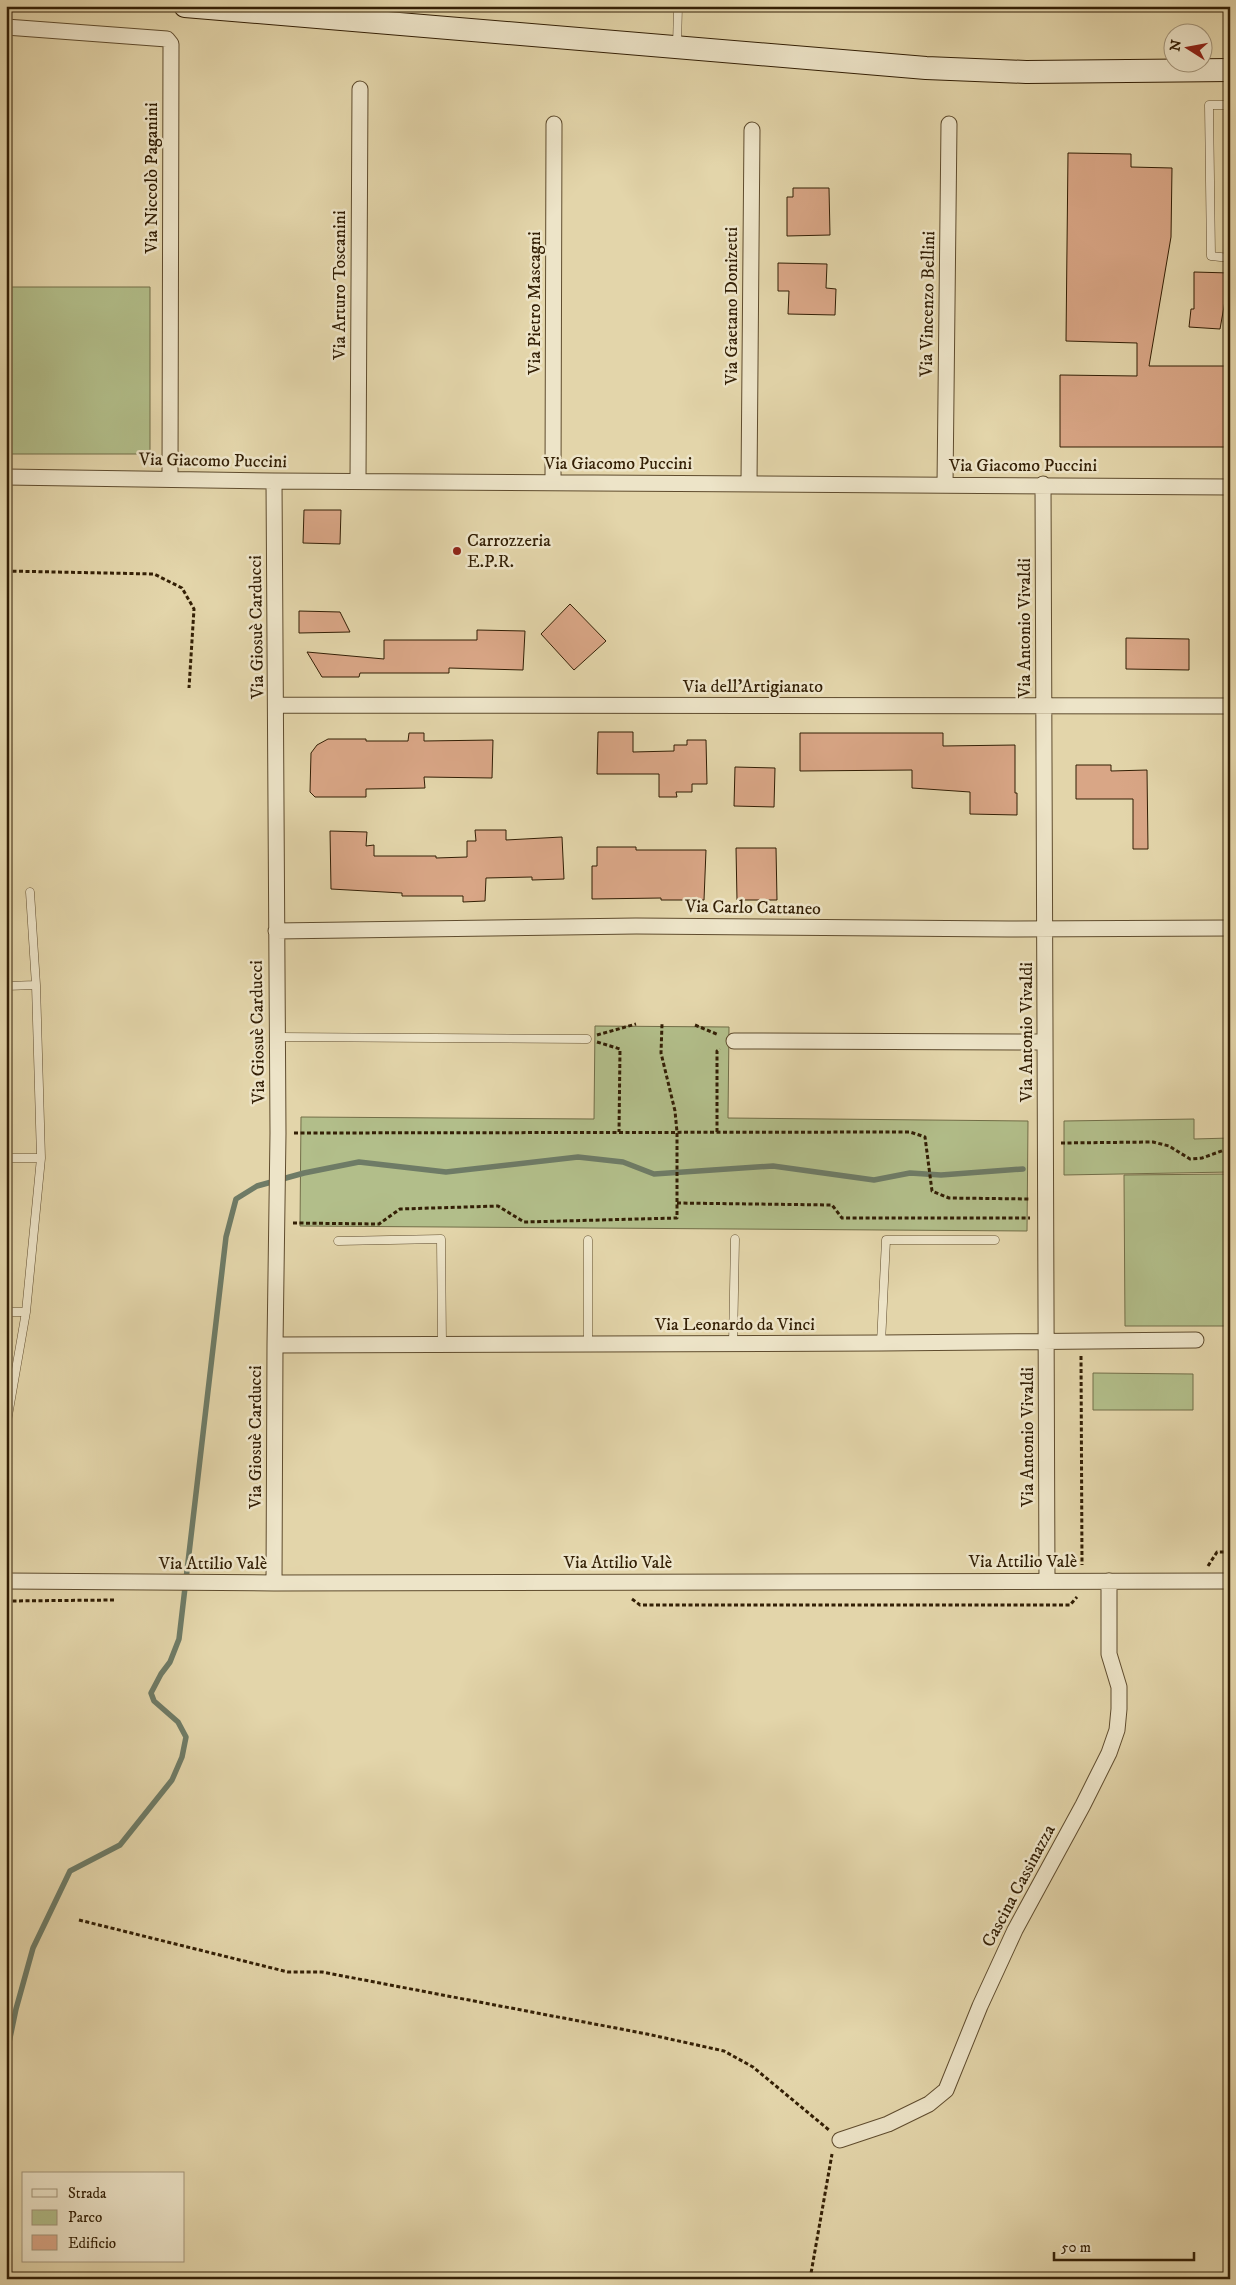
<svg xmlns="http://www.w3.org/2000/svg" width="1236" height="2285" viewBox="0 0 1236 2285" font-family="'IM FELL DW Pica',serif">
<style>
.green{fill:#b2be8a;stroke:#726e48}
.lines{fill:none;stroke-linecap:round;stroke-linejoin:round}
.stream{stroke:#6e7b66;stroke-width:5.5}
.building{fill:#d9a686;stroke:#331f05}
.lane-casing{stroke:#5f4c2e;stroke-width:9}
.street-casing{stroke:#5f4c2e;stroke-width:17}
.secondary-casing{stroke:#331f05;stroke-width:24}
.path{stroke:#331f05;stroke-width:3;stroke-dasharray:4 2.5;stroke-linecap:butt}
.lane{stroke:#ede4c8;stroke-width:8}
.street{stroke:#ede4c8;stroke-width:15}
.secondary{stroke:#ede4c8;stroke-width:22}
.poi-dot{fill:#8f2418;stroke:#ede4c8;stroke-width:2}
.labels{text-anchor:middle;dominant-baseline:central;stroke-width:5;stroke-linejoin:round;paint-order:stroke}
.street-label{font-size:18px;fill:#331f05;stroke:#ede4c8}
.poi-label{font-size:18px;fill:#331f05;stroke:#ede4c8;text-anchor:start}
</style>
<rect width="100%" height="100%" fill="#e3d5aa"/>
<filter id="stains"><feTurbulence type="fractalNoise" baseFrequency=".004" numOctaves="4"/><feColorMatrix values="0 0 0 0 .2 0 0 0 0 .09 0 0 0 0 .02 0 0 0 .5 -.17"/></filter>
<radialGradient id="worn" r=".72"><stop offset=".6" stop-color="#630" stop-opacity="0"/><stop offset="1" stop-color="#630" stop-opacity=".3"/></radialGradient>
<path class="green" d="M 7,287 L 150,287 L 150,454 L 7,454 Z
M 595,1026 L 729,1027 L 728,1118 L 1028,1121 L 1027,1231 L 300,1226 L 301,1117 L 594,1119 Z
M 1194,1119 L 1194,1139 L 1230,1138 L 1230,1172 L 1064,1175 L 1064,1121 Z
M 1230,1174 L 1230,1326 L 1125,1326 L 1124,1175 Z
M 1093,1373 L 1193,1374 L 1193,1410 L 1093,1410 Z"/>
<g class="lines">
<path class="stream" d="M 6,2057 L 16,2009 L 33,1948 L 70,1871 L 120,1845 L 172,1780 L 182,1757 L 186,1737 L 178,1722 L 154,1701 L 151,1693 L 161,1674 L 170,1662 L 179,1639 L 226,1237 L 236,1199 L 257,1186 L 304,1173 L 359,1162 L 446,1172 L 578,1157 L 623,1162 L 654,1174 L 773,1166 L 874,1180 L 910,1173 L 941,1175 L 1023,1169"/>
</g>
<path class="building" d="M 1068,153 L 1131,154 L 1131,167 L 1172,168 L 1171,237 L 1149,366 L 1230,366 L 1230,447 L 1060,447 L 1060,375 L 1137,376 L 1137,343 L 1066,341 Z
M 793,188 L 829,188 L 830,235 L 787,236 L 787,197 L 793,197 Z
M 778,263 L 827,264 L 826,288 L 836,289 L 835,315 L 788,314 L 789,291 L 778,291 Z
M 1194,272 L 1230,273 L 1220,329 L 1189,327 L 1191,309 L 1194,309 Z
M 304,510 L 341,510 L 340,544 L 303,543 Z
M 570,604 L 606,641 L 574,670 L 541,634 Z
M 299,611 L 340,612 L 350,632 L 299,633 Z
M 477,630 L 525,631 L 523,670 L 449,668 L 449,673 L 360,673 L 359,677 L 322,677 L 307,652 L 384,659 L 384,640 L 477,640 Z
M 1126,638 L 1189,639 L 1189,670 L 1126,669 Z
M 598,732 L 633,732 L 633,752 L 674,751 L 674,745 L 687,745 L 687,740 L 706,740 L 707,784 L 692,784 L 692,792 L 676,792 L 677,797 L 659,797 L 659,774 L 597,774 Z
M 409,733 L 424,733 L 424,741 L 493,740 L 492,778 L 424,777 L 425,788 L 366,789 L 366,797 L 315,797 L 310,792 L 311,753 L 317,745 L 328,739 L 366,739 L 366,741 L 408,741 Z
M 800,733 L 943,733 L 943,746 L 1015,745 L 1015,793 L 1017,793 L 1017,815 L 970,814 L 970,792 L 912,788 L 912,770 L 800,771 Z
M 1076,765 L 1111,765 L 1111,771 L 1147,770 L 1148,849 L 1133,849 L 1133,799 L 1076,799 Z
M 735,767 L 775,768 L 774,807 L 734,806 Z
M 475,830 L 506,830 L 506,840 L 562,837 L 564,879 L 532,880 L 532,877 L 486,878 L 485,901 L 463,902 L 463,896 L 402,896 L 402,893 L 331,889 L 330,831 L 367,832 L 366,846 L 374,845 L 374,856 L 436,856 L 436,858 L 467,857 L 467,841 L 476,841 Z
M 597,847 L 636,847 L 636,850 L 706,850 L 704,900 L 661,900 L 661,898 L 592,899 L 592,866 L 597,866 Z
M 736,848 L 776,848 L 777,900 L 737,900 Z"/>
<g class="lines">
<g class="lane-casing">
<path id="lane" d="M 677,46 L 678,6
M 1230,105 L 1209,105 L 1211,256 L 1230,258
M 6,986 L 36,985
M 277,1037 L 587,1039
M 6,1158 L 41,1158
M 338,1241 L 441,1239 L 442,1344
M 6,1312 L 26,1312
M 881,1343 L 886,1240 L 995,1240
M 588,1344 L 588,1240
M 733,1344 L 735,1239
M 6,1427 L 26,1312 L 41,1158 L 36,985 L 30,892"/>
</g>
<g class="street-casing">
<path id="street" d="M 6,27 L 167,39 L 171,44 L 170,479
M 6,477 L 274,481 L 1230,487
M 274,481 L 278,1133 L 275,1345 L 274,1583
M 358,481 L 360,89
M 553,483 L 554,124
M 749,483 L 752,130
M 1043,484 L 1047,1581
M 945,485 L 949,124
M 276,705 L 1230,706
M 276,931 L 636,926 L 1008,929 L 1230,928
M 734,1041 L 1045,1042
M 275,1345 L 881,1343 L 1196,1340
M 6,1581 L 274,1583 L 1230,1581
M 840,2140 L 888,2124 L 929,2104 L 946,2090 L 980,2006 L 1015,1930 L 1083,1805 L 1109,1753 L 1117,1730 L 1119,1709 L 1119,1687 L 1109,1654 L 1109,1581"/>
</g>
<g class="secondary-casing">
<path id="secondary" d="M 185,6 L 926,68 L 1026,72 L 1230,70"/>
</g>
<path class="path" d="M 6,571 L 154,574 L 182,588 L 194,609 L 189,688
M 695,1025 L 719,1035
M 597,1035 L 636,1024
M 597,1042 L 620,1049 L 619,1132
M 717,1132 L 717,1051 L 720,1049
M 294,1133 L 910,1132 L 925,1137 L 932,1191 L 949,1198 L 1030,1199
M 1061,1143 L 1153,1142 L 1169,1146 L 1190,1159 L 1202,1158 L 1230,1148
M 677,1203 L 832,1205 L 842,1218 L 1030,1218
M 293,1223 L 379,1224 L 400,1209 L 498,1206 L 524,1222 L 677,1218 L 677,1132 L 675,1111 L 661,1053 L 662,1024
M 1081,1356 L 1082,1565
M 1208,1566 L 1217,1552 L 1230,1552
M 632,1599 L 640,1605 L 1070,1605 L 1077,1597
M 6,1601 L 116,1600
M 79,1920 L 288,1972 L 322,1972 L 647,2034 L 724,2051 L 753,2067 L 829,2130
M 810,2279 L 832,2154"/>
<use href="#lane" class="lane"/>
<use href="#street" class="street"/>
<use href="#secondary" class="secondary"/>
</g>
<circle class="poi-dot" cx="457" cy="551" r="5"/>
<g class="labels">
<g class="street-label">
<text transform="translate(152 178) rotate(-90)">Via Niccolò Paganini</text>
<text transform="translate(340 285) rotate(-90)">Via Arturo Toscanini</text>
<text transform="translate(535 303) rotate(-90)">Via Pietro Mascagni</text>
<text transform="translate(928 304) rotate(-89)">Via Vincenzo Bellini</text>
<text transform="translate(732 306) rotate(-90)">Via Gaetano Donizetti</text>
<text transform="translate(213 461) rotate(1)">Via Giacomo Puccini</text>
<text x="618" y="464">Via Giacomo Puccini</text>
<text x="1023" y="466">Via Giacomo Puccini</text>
<text transform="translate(257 627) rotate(-91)">Via Giosuè Carducci</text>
<text transform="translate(1025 628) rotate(-90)">Via Antonio Vivaldi</text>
<text x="753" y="687">Via dell'Artigianato</text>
<text transform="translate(753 908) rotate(1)">Via Carlo Cattaneo</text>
<text transform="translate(258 1032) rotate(-91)">Via Giosuè Carducci</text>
<text transform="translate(1027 1032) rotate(-90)">Via Antonio Vivaldi</text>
<text x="735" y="1325">Via Leonardo da Vinci</text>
<text transform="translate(256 1437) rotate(-90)">Via Giosuè Carducci</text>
<text transform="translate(1028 1437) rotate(-90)">Via Antonio Vivaldi</text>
<text x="1023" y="1562">Via Attilio Valè</text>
<text x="618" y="1563">Via Attilio Valè</text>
<text x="213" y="1564">Via Attilio Valè</text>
<text transform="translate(1019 1886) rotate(-62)">Cascina Cassinazza</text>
</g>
<g class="poi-label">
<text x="467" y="541">Carrozzeria<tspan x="467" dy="21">E.P.R.</tspan></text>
</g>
</g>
<rect width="1236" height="2285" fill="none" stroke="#e3d5aa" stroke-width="25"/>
<rect x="8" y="8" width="1221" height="2270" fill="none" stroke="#331f05" stroke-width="2.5"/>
<rect x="12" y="12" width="1211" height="2260" fill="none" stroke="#331f05"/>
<rect x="22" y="2172" width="162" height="90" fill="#ede4c8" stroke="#a3957a"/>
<rect x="32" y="2189" width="25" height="8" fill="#ede4c8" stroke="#a3957a"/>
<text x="68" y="2198" font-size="15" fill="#331f05">Strada</text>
<rect x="32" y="2210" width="25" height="15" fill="#b2be8a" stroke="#a3957a"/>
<text x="68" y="2222" font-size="15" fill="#331f05">Parco</text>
<rect x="32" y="2235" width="25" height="15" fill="#d9a686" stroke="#a3957a"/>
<text x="68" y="2248" font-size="15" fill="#331f05">Edificio</text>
<g transform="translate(1188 48) rotate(281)"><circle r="24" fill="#ede4c8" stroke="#a3957a"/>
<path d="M0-4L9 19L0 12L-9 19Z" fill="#8f2418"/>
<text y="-8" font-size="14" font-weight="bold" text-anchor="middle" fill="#331f05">N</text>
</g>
<path d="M1054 2252v8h140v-8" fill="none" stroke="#331f05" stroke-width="2.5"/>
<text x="1061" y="2252" font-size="15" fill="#331f05" stroke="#ede4c8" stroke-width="4" paint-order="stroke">50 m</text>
<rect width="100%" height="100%" filter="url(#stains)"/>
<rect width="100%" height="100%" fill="url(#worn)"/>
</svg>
